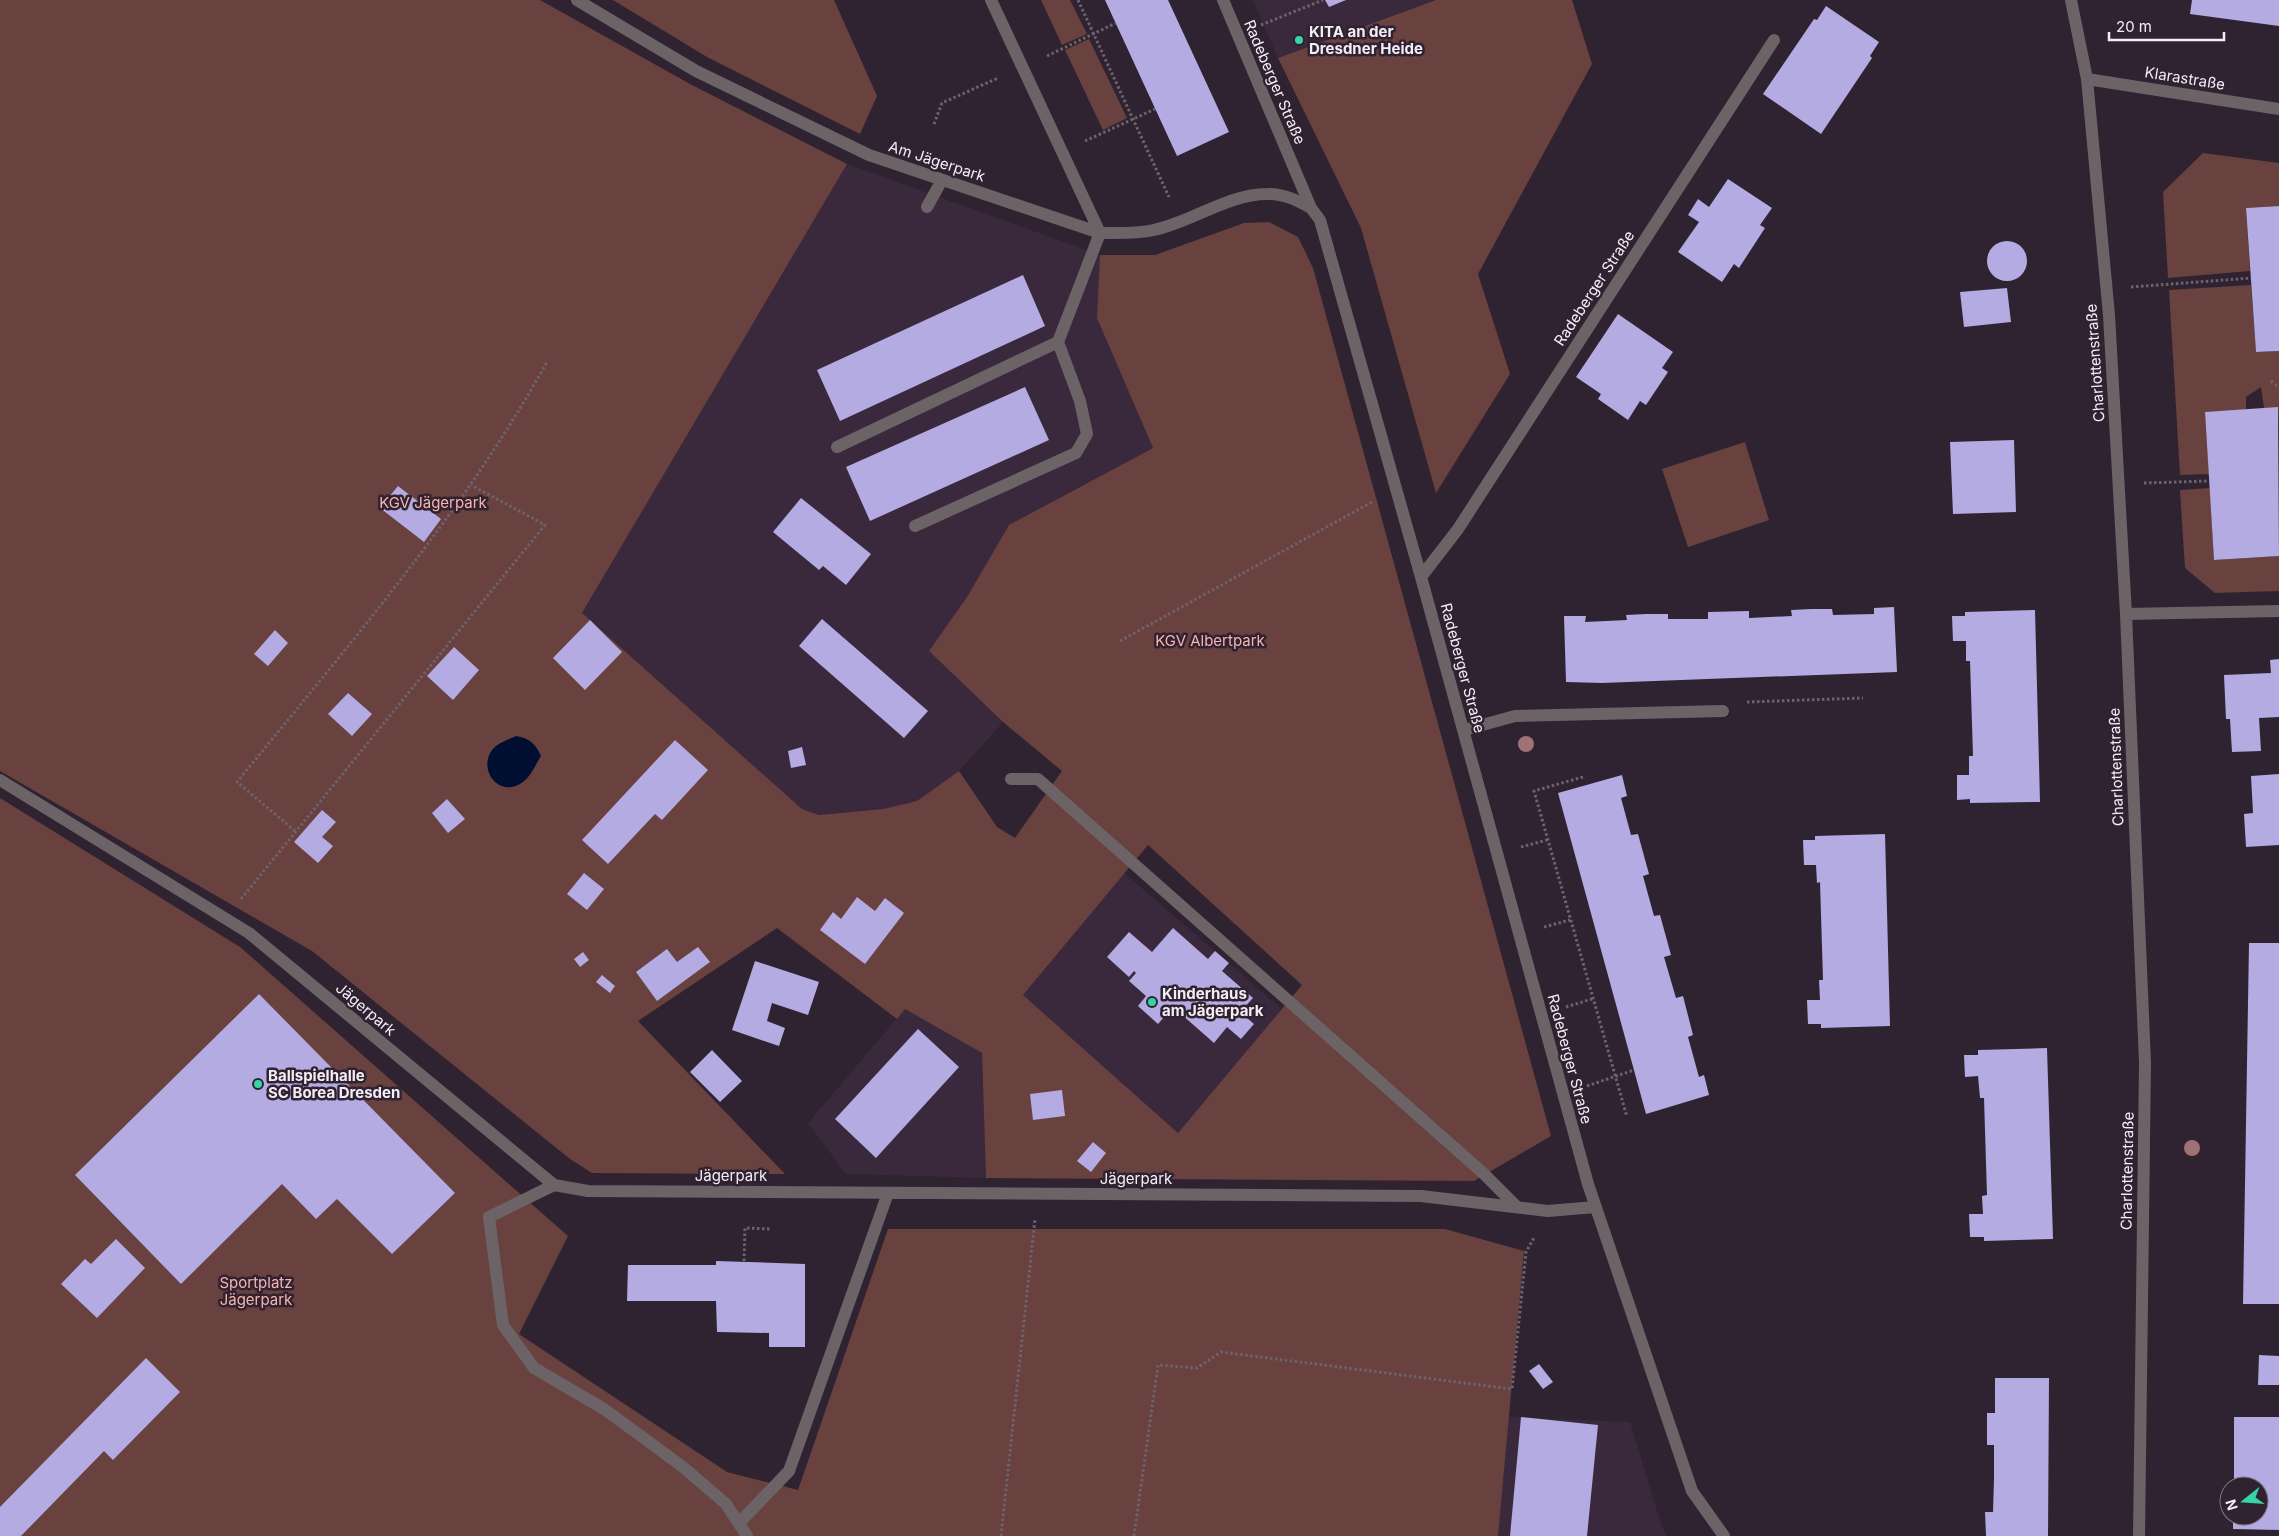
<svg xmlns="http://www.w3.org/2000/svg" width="2279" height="1536" viewBox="0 0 2279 1536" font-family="Inter,sans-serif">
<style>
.built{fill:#3a293c}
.green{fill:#69413f;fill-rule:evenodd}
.water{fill:#000e32}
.building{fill:#b3abe1}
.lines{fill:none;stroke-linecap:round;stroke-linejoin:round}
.path{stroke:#6d626e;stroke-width:3;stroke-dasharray:2.5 2.5;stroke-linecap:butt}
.minor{stroke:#6c6366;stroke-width:12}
.tree{fill:#9f7275}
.poi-dot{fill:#37d4a6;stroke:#2f2331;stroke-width:2}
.labels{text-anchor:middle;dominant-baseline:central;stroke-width:5;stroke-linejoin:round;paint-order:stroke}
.poi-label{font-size:15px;font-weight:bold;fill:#f5edf6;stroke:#2f2331;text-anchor:start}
.street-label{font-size:15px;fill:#f5edf6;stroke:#2f2331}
.park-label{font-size:15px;fill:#fab2ad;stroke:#2f2331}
</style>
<rect width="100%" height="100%" fill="#2f2331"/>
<path class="built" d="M 1253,0 L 1436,0 L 1278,58 Z
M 847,164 L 1100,255 L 1098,318 L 1153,448 L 1009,525 L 967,597 L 929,651 L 1003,722 L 959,771 L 917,801 L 883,809 L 819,815 L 802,809 L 582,613 Z
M 1124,873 L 1282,1009 L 1178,1133 L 1023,995 Z
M 905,1009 L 982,1053 L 986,1178 L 846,1174 L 808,1123 Z
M 1508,1417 L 1630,1422 L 1661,1524 L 1667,1536 L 1498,1536 Z"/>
<path class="green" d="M 0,0 L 540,0 L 690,84 L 847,164 L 582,613 L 802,809 L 819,815 L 883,809 L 917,801 L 959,771 L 997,827 L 1015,838 L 1062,771 L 1003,722 L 929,651 L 967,597 L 1009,525 L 1153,448 L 1097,318 L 1100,255 L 1155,255 L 1244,223 L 1269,222 L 1298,237 L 1313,268 L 1551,1136 L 1474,1181 L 986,1178 L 982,1053 L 905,1009 L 897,1019 L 777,928 L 638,1021 L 785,1174 L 592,1173 L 570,1159 L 312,951 L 0,771 ZM 1148,845 L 1302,985 L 1178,1133 L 1023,995 Z
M 613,0 L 834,0 L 877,96 L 860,134 L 707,57 Z
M 1041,0 L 1070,0 L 1087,34 L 1062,45 Z
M 1436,0 L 1572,0 L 1592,64 L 1478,274 L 1510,374 L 1436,493 L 1361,228 L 1278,58 Z
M 1089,39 L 1127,118 L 1103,130 L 1065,50 Z
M 2203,153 L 2279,163 L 2279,206 L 2246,208 L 2250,271 L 2168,278 L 2163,192 Z
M 2251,285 L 2256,352 L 2279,351 L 2279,425 L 2278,408 L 2264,408 L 2261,387 L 2246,397 L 2246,410 L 2205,412 L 2209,474 L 2180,475 L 2169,290 Z
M 1745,442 L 1769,520 L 1688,547 L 1662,469 Z
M 2210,488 L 2214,560 L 2279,556 L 2279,591 L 2215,593 L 2185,568 L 2180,490 Z
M 0,798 L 240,947 L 568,1236 L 519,1334 L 727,1472 L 798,1490 L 888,1229 L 1445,1229 L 1524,1251 L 1498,1536 L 0,1536 Z"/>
<path class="water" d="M 516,736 C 529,738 536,744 541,756 C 536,764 531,776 523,782 C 501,799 477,771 492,750 C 497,743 508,740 516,736 Z"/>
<path class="building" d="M 1105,0 L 1168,0 L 1229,132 L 1177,156 Z
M 1325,0 L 1346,0 L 1329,7 Z
M 2192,0 L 2279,0 L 2279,26 L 2190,14 Z
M 1826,6 L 1879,42 L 1870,56 L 1872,58 L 1821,134 L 1763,94 L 1814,19 L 1817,20 Z
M 1728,179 L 1772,208 L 1760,225 L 1765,228 L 1739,268 L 1734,264 L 1722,282 L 1678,252 L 1699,222 L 1688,215 L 1698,199 L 1709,207 Z
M 2279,206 L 2279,351 L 2256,352 L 2246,208 Z
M1987 261a20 20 0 1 1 40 0a20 20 0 1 1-40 0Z
M 1023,275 L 1045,326 L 840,421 L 817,370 Z
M 2007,288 L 2011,322 L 1964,327 L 1960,292 Z
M 1618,314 L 1673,352 L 1662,368 L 1668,372 L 1646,405 L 1640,401 L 1628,420 L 1598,399 L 1601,394 L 1576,377 Z
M 1025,387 L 1049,440 L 870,521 L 846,467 Z
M 2278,407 L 2279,556 L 2214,560 L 2205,412 Z
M 2014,440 L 2016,512 L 1953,514 L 1950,442 Z
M 398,486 L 441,519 L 424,542 L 380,508 Z
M 801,498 L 871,554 L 846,585 L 823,566 L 819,570 L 773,532 Z
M 1894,607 L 1897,672 L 1602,683 L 1566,682 L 1564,616 L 1586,616 L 1585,622 L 1627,620 L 1626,615 L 1646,614 L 1668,614 L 1668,619 L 1708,619 L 1708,612 L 1749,611 L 1749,618 L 1792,616 L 1791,610 L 1811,609 L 1832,609 L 1833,615 L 1874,614 L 1874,608 Z
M 2035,610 L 2040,802 L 1970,803 L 1970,799 L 1957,800 L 1957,775 L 1969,775 L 1969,756 L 1973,756 L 1970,661 L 1966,661 L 1966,641 L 1953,641 L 1952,616 L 1965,616 L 1965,612 Z
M 822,619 L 928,711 L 904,738 L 799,646 Z
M 590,620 L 622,652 L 585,690 L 553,658 Z
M 275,630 L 288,643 L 268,666 L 254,654 Z
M 454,647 L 479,670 L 453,700 L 427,676 Z
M 2279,659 L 2279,717 L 2259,718 L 2261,751 L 2232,752 L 2230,719 L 2226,719 L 2224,675 L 2271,673 L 2270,660 Z
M 348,693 L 372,714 L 352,736 L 328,714 Z
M 675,740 L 708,770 L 662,820 L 655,814 L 608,864 L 582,840 Z
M 802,747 L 806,765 L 791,768 L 788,751 Z
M 2279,774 L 2279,845 L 2246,847 L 2244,814 L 2253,813 L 2251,776 Z
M 1622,775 L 1627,796 L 1621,798 L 1631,835 L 1638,834 L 1649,874 L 1643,876 L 1654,916 L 1660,915 L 1671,955 L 1664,957 L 1676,998 L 1683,996 L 1693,1035 L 1688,1037 L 1699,1077 L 1704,1075 L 1709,1095 L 1646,1114 L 1558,793 Z
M 447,799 L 465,819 L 448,833 L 432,813 Z
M 322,810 L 336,822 L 322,837 L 333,846 L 318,863 L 294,842 Z
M 1885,834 L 1890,1026 L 1821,1028 L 1821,1024 L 1808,1024 L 1807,1000 L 1820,1000 L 1819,980 L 1823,980 L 1820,882 L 1817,883 L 1816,865 L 1804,865 L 1803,840 L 1815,840 L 1815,836 Z
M 584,873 L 604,889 L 587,910 L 567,894 Z
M 857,897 L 875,911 L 885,898 L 904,913 L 865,964 L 820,930 L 833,912 L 841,919 Z
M 1173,928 L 1208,959 L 1215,951 L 1229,963 L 1222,971 L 1253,998 L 1240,1012 L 1254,1024 L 1241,1039 L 1227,1027 L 1214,1043 L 1173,1007 L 1158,1024 L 1138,1006 L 1146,996 L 1129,981 L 1136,973 L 1134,971 L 1129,977 L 1107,957 L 1129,932 L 1152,952 Z
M 2249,943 L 2279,943 L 2279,1304 L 2243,1304 Z
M 698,947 L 710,962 L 657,1001 L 636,972 L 667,949 L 677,962 Z
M 583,952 L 589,960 L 580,967 L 574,959 Z
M 755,961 L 819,982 L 808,1015 L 772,1003 L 767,1021 L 785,1028 L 779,1046 L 732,1030 Z
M 602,975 L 615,986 L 610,993 L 596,982 Z
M 259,994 L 455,1193 L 392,1254 L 337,1199 L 316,1219 L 282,1184 L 181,1284 L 75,1175 Z
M 918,1029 L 959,1067 L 876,1158 L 835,1119 Z
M 2047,1048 L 2053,1239 L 1984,1241 L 1984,1237 L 1970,1237 L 1969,1214 L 1983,1214 L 1982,1196 L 1987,1195 L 1984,1098 L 1980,1098 L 1978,1076 L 1965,1077 L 1964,1055 L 1978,1055 L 1978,1050 Z
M 712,1050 L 742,1081 L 720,1102 L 690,1072 Z
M 1062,1090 L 1065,1116 L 1033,1120 L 1030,1094 Z
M 1093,1142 L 1106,1153 L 1091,1172 L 1077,1161 Z
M 116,1239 L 145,1268 L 97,1318 L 61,1284 L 85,1259 L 91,1264 Z
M 716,1261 L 805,1264 L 805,1347 L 769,1347 L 769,1333 L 717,1332 L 716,1301 L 627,1301 L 628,1265 L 716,1265 Z
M 2259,1355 L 2279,1356 L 2279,1385 L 2258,1385 Z
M 146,1358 L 180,1392 L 113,1460 L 104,1451 L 21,1536 L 0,1536 L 0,1507 Z
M 1539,1364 L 1553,1382 L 1543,1389 L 1529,1371 Z
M 1995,1378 L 2049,1378 L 2048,1536 L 1986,1536 L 1985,1512 L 1993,1512 L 1994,1479 L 1994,1445 L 1987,1445 L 1987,1413 L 1995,1413 Z
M 1521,1417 L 1598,1425 L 1587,1536 L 1510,1536 Z
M 2234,1417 L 2279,1417 L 2279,1530 L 2233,1529 L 2233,1516 L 2259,1516 L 2259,1486 L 2234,1486 Z"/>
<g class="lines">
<path class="path" d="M 1078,0 L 1169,197
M 1261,25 L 1323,0
M 1047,56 L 1116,23
M 934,124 L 942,103 L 998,78
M 1085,141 L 1155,109
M 2131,287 L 2251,278
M 2271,381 L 2279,388
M 2144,483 L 2209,481
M 1120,641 L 1372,502
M 1747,702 L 1863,698
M 1583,777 L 1534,791 L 1627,1117
M 295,831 L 237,782 C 347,647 462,515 547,362
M 1521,847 L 1547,840
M 241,899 L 545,525 L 471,485
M 1544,927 L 1570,920
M 1566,1007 L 1592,999
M 1587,1086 L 1634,1070
M 744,1261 L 745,1228 L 771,1229
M 1001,1536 L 1035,1219
M 1134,1536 L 1158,1365 L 1197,1368 L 1221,1352 L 1512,1389 L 1526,1252 L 1535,1236"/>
<path class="minor" d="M 577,0 L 696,71 L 869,155 L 1100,233 C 1118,233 1136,234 1154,230 C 1192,222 1228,194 1267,194 C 1283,193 1298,201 1311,208
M 1223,0 L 1311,208 L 1320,220 L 1421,577 L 1588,1184 L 1692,1491 L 1724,1536
M 2071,0 L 2087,79 L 2109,315 L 2126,614 L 2145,1063 L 2139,1536
M 2087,79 L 2279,109
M 927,207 L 942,180
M 837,447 L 1058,342 L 1100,233 L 991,0
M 915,526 L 1076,453 L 1087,434 L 1080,401 L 1058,342
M 1421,577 L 1458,529 L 1774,40
M 2126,614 L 2279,611
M 1464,730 L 1515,716 L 1723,711
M 1011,779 L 1038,779 L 1483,1173 L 1517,1207
M 0,780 L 249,933 L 554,1185 L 588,1191 L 1421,1196 L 1548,1211 L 1595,1207
M 554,1185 L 489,1217 L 503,1325 L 534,1368 L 604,1409 L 683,1467 L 726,1504 L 747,1536
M 740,1522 L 789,1471 L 888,1193"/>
</g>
<g class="tree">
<circle cx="1526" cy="744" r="8"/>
<circle cx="2192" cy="1148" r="8"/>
</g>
<g class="poi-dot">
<circle cx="1299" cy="40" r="5"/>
<circle cx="1152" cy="1002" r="5"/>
<circle cx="258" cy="1084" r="5"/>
</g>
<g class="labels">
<g class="poi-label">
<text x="1309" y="31">KITA an der<tspan x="1309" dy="17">Dresdner Heide</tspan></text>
<text x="1162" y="993">Kinderhaus<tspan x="1162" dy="17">am Jägerpark</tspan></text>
<text x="268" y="1075">Ballspielhalle<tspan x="268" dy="17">SC Borea Dresden</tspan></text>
</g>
<g class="street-label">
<text transform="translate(2185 78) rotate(9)">Klarastraße</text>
<text transform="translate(1275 82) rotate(67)">Radeberger Straße</text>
<text transform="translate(937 161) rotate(18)">Am Jägerpark</text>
<text transform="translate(1594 288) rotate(-57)">Radeberger Straße</text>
<text transform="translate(2095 363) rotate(-94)">Charlottenstraße</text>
<text transform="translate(1463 668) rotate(75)">Radeberger Straße</text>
<text transform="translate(2116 767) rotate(-92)">Charlottenstraße</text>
<text transform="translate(366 1009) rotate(40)">Jägerpark</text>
<text transform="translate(1570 1059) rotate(75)">Radeberger Straße</text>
<text transform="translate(2127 1171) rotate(-89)">Charlottenstraße</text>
<text x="731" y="1175">Jägerpark</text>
<text x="1136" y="1178">Jägerpark</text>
</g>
<g class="park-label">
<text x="433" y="502">KGV Jägerpark</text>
<text x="1210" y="640">KGV Albertpark</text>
<text x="256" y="1282">Sportplatz<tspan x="256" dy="17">Jägerpark</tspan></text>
</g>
</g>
<g transform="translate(2244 1501) rotate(253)"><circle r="24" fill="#2f2331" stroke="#7e7480"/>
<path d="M0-4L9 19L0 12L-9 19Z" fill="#37d4a6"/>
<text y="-8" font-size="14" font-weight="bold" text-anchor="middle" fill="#f5edf6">N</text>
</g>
<path d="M2109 32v8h115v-8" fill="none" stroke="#f5edf6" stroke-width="2.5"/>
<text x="2116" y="32" font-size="15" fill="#f5edf6" stroke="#2f2331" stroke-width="4" paint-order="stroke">20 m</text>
</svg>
